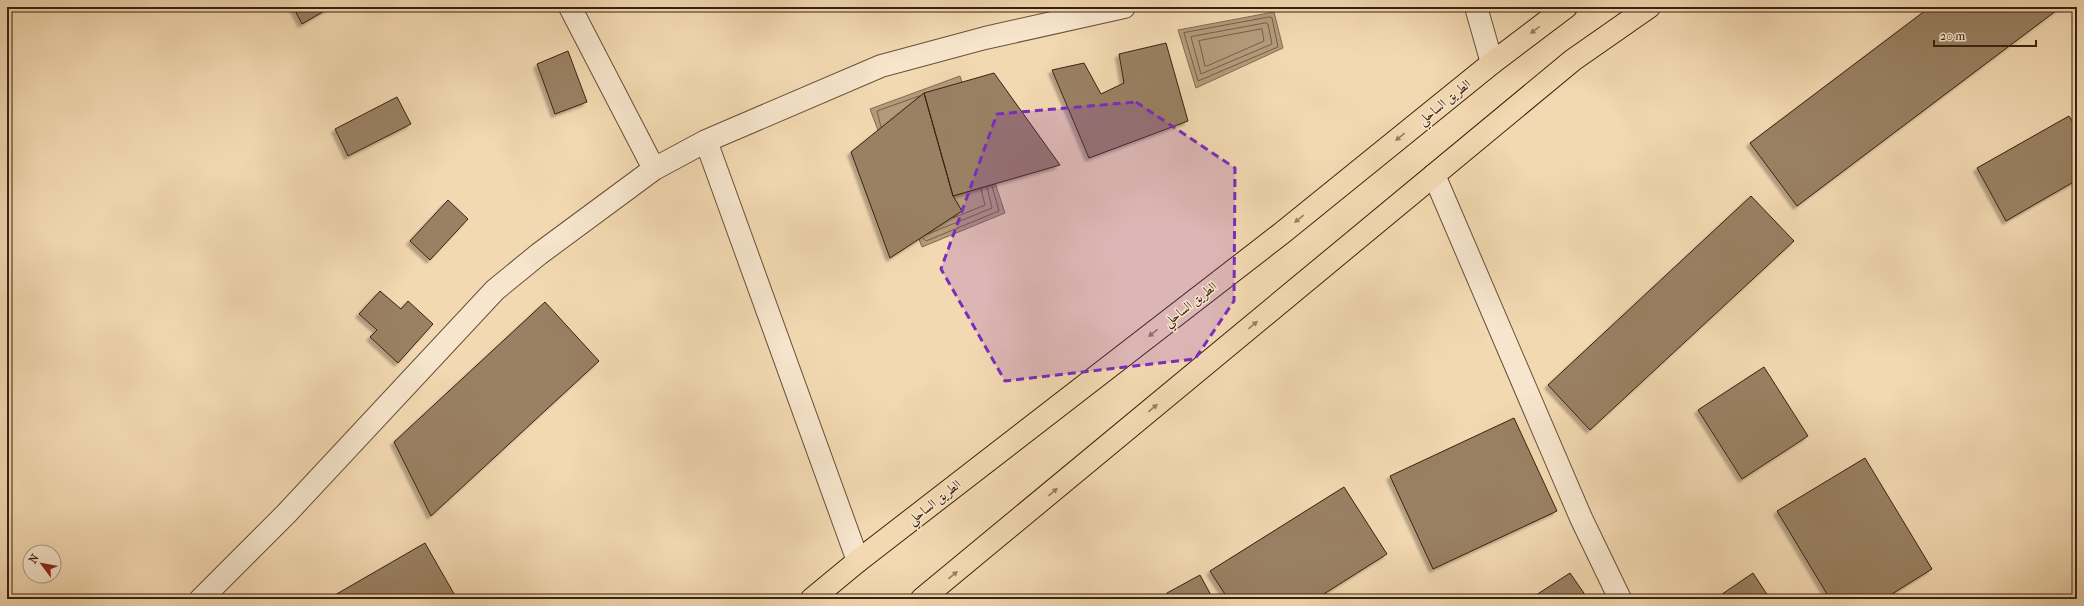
<svg xmlns="http://www.w3.org/2000/svg" width="2084" height="606" viewBox="0 0 2084 606" font-family="'IM FELL French Canon',Amiri,serif">
<style>
.water{fill:#b49b7b;stroke:#836b50}
.lines{fill:none;stroke-linecap:round;stroke-linejoin:round}
.shore{stroke:#765e46;stroke-width:1}
.building{fill:#9a8164;stroke:#392210;filter:url(#shadow)}
.minor-casing{stroke:#685038;stroke-width:24}
.trunk-casing{stroke:#392210;stroke-width:24}
.minor{stroke:#f7e6cd;stroke-width:22}
.trunk{stroke:#f3d9b2;stroke-width:22}
.oneway{fill:#967e61}
.marked{fill:#7b2cbf;fill-opacity:0.2;stroke:#7b2cbf;stroke-width:3;stroke-dasharray:8 5;stroke-linejoin:round}
.labels{text-anchor:middle;dominant-baseline:central;stroke-width:3;stroke-linejoin:round;paint-order:stroke}
.street-label{font-size:13px;fill:#392210;stroke:#f7e6cd}
</style>
<defs>
<filter id="shadow"><feDropShadow dx="-3.5" dy="3.5" stdDeviation="1" flood-color="#0004"/></filter>
</defs>
<rect width="100%" height="100%" fill="#f3d9b2"/>
<filter id="stains"><feTurbulence type="fractalNoise" baseFrequency=".005" numOctaves="4"/><feColorMatrix values="0 0 0 0 .2 0 0 0 0 .09 0 0 0 0 .02 0 0 0 .5 -.17"/></filter>
<radialGradient id="worn" r=".72"><stop offset=".6" stop-color="#630" stop-opacity="0"/><stop offset="1" stop-color="#630" stop-opacity=".3"/></radialGradient>
<path class="water" d="M 1274,12 L 1283,48 L 1196,88 L 1178,30 Z
M 960,76 L 1005,213 L 922,247 L 870,109 Z"/>
<g class="lines">
<path class="shore" d="M 1270,17 L 1272,18 L 1278,47 L 1198,81 L 1184,33 Z
M 1266,23 L 1268,24 L 1272,44 L 1201,74 L 1191,37 Z
M 1262,29 L 1264,41 L 1207,66 L 1205,66 L 1199,41 Z
M 881,127 L 877,111 L 919,96
M 953,218 L 985,205 L 981,189
M 928,234 L 992,208 L 987,187
M 923,238 L 926,241 L 999,211 L 992,186"/>
</g>
<path class="building" d="M 293,7 L 331,7 L 302,24 Z
M 1930,7 L 2061,7 L 1797,206 L 1750,143 Z
M 1166,43 L 1188,121 L 1089,158 L 1052,70 L 1084,63 L 1101,94 L 1124,83 L 1119,54 Z
M 568,51 L 587,102 L 555,114 L 537,64 Z
M 994,73 L 1060,165 L 953,196 L 924,93 Z
M 924,93 L 953,196 L 962,211 L 890,258 L 851,152 Z
M 397,97 L 411,124 L 348,156 L 335,129 Z
M 2069,116 L 2077,129 L 2077,180 L 2006,221 L 1977,168 Z
M 1751,196 L 1794,241 L 1590,430 L 1548,385 Z
M 448,200 L 468,219 L 430,260 L 410,241 Z
M 380,291 L 401,309 L 408,301 L 433,324 L 398,363 L 370,337 L 377,330 L 359,314 Z
M 545,302 L 599,361 L 431,516 L 394,442 Z
M 1764,367 L 1808,436 L 1742,479 L 1698,410 Z
M 1514,418 L 1557,511 L 1433,569 L 1390,476 Z
M 1865,458 L 1932,569 L 1884,599 L 1830,599 L 1777,511 Z
M 1344,487 L 1387,554 L 1316,599 L 1228,599 L 1210,571 Z
M 425,543 L 457,599 L 328,599 Z
M 1570,573 L 1588,599 L 1530,599 Z
M 1753,573 L 1770,599 L 1715,599 Z
M 1200,575 L 1213,599 L 1170,599 L 1167,593 Z"/>
<g class="lines">
<g class="minor-casing">
<path id="minor" d="M 570,7 L 654,169
M 1476,7 L 1492,63
M 706,141 L 858,561
M 1434,175 L 1581,518 L 1620,599
M 201,599 L 286,514 L 495,290 L 539,254 L 654,169 L 706,141 L 881,66 L 985,38 L 1124,7"/>
</g>
<g class="trunk-casing">
<path id="trunk" d="M 812,599 L 858,561 L 1282,233 L 1492,63 L 1566,7
M 922,599 L 1573,60 L 1649,7"/>
</g>
<use href="#minor" class="minor"/>
<use href="#trunk" class="trunk"/>
</g>
<defs><path id="oneway-solid" d="M-6-.8H1V-3.2L6.5 0L1 3.2V.8H-6Z"/></defs>
<g class="oneway">
<use href="#oneway-solid" transform="translate(1535 30) rotate(143)"/>
<use href="#oneway-solid" transform="translate(1400 137) rotate(141)"/>
<use href="#oneway-solid" transform="translate(1299 219) rotate(141)"/>
<use href="#oneway-solid" transform="translate(1253 325) rotate(-40)"/>
<use href="#oneway-solid" transform="translate(1153 333) rotate(142)"/>
<use href="#oneway-solid" transform="translate(1153 408) rotate(-40)"/>
<use href="#oneway-solid" transform="translate(1053 492) rotate(-40)"/>
<use href="#oneway-solid" transform="translate(953 575) rotate(-39)"/>
</g>
<path class="marked" d="M 1136,102 L 1235,168 L 1234,301 L 1195,359 L 1005,381 L 941,269 L 997,114 Z"/>
<g class="labels">
<g class="street-label">
<text transform="translate(1444 102) rotate(-39)">الطريق الساحلي</text>
<text transform="translate(1190 304) rotate(-38)">الطريق الساحلي</text>
<text transform="translate(934 502) rotate(-38)">الطريق الساحلي</text>
</g>
</g>
<rect width="2084" height="606" fill="none" stroke="#f3d9b2" stroke-width="24"/>
<rect x="8" y="8" width="2068" height="590" fill="none" stroke="#392210" stroke-width="2"/>
<rect x="12" y="12" width="2060" height="582" fill="none" stroke="#392210"/>
<g transform="translate(42 564) rotate(302)"><circle r="19" fill="#f7e6cd" stroke="#ab9881"/>
<path d="M0-3L7 15L0 10L-7 15Z" fill="#8f2418"/>
<text y="-6" font-size="11" font-weight="bold" text-anchor="middle" fill="#392210">N</text>
</g>
<path d="M1934 40v6h102v-6" fill="none" stroke="#392210" stroke-width="2"/>
<text x="1940" y="40" font-size="12" fill="#392210" stroke="#f7e6cd" stroke-width="3" paint-order="stroke">20 m</text>
<rect width="100%" height="100%" filter="url(#stains)"/>
<rect width="100%" height="100%" fill="url(#worn)"/>
</svg>
